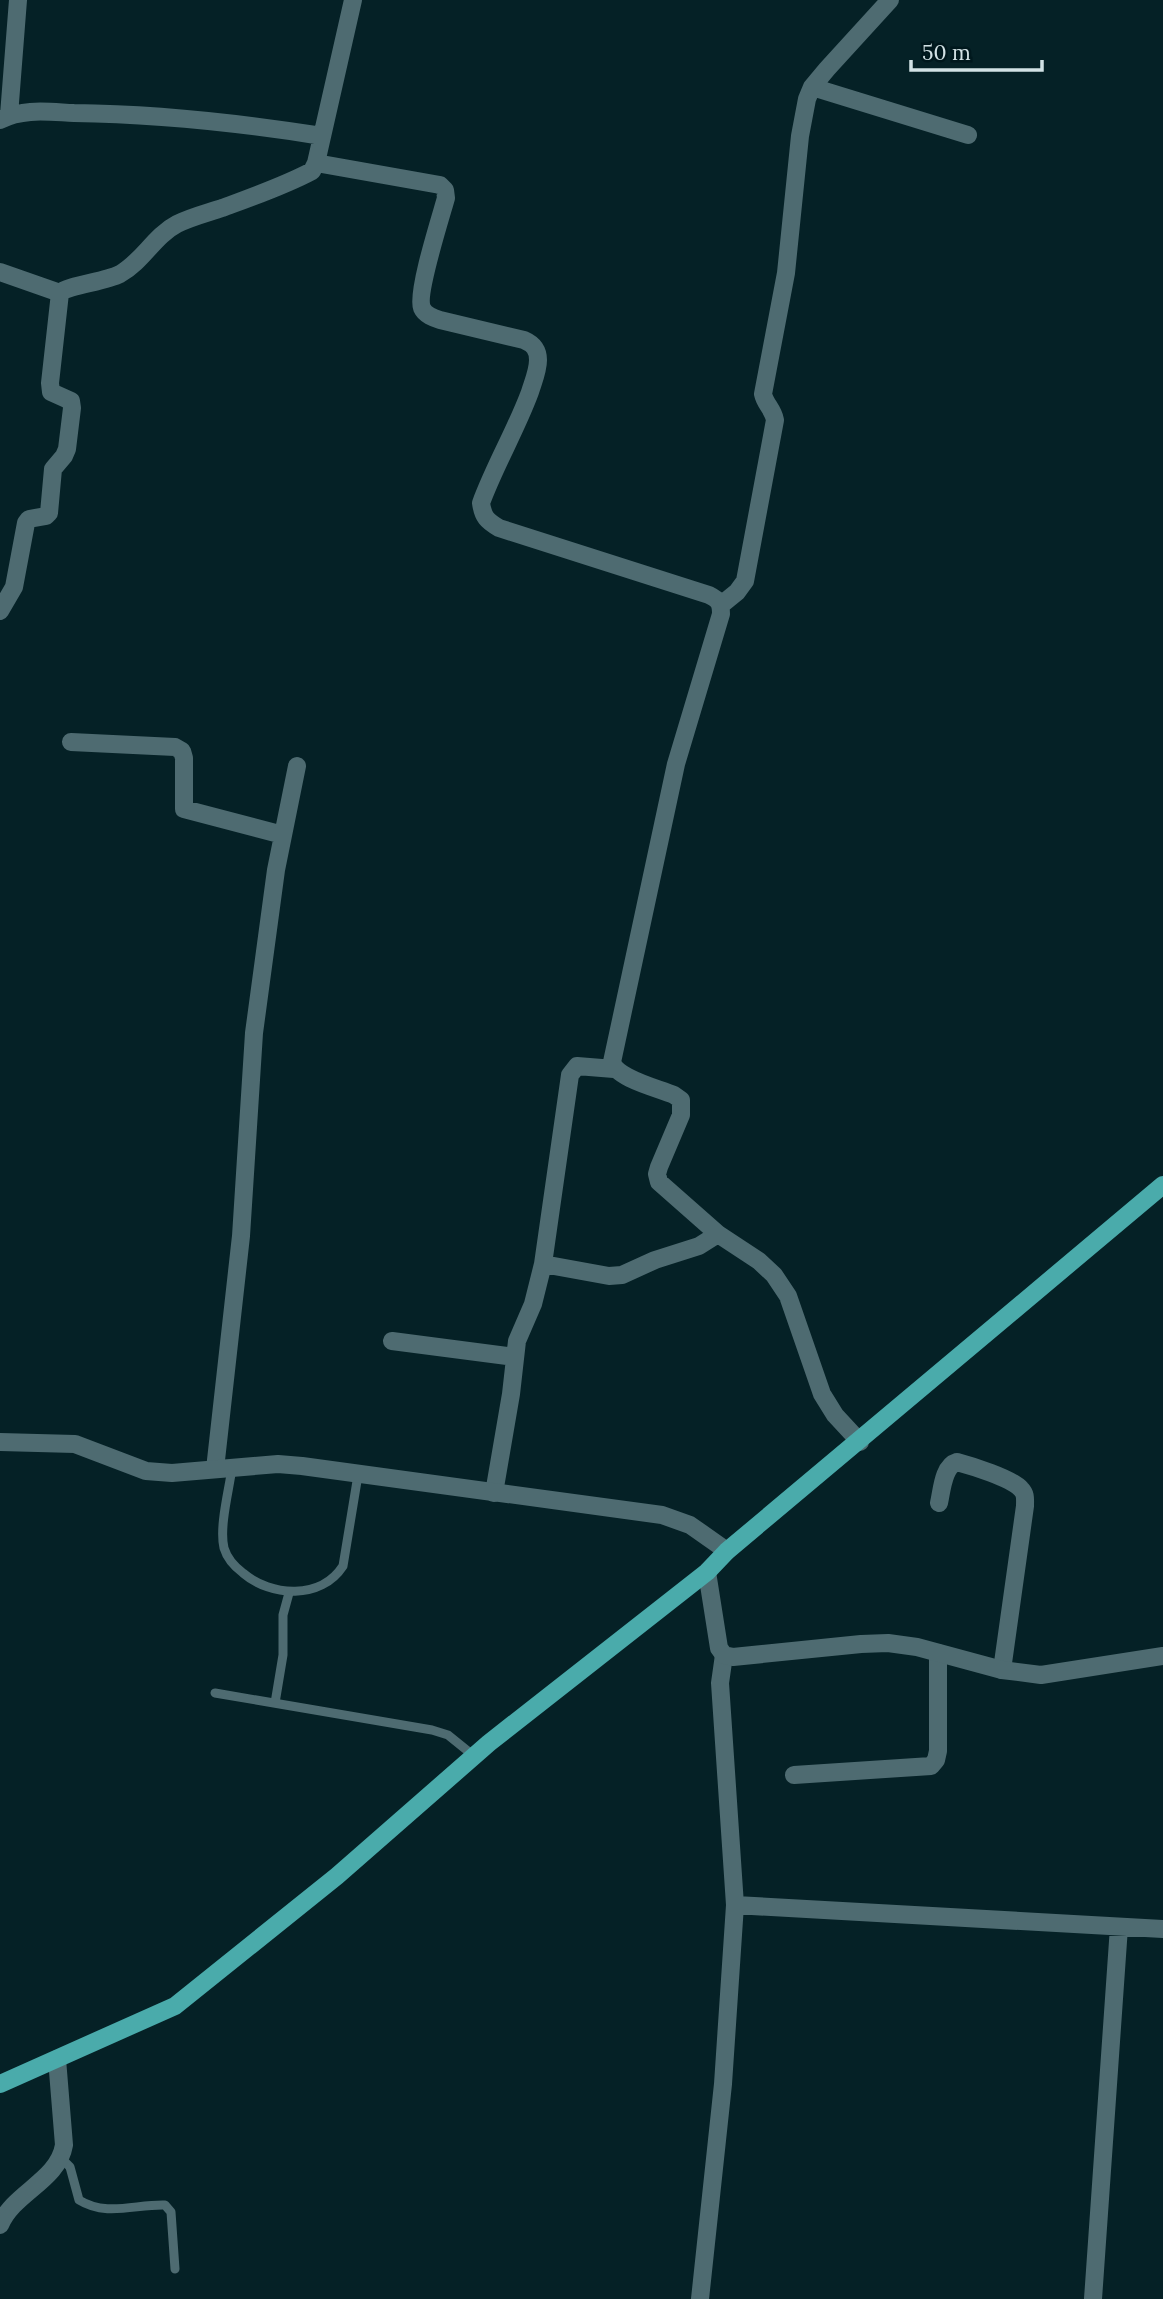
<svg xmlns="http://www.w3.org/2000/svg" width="1163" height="2299" viewBox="0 0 1163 2299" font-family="Lora,serif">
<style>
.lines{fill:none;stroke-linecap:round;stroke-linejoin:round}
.service{stroke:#4e6b71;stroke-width:9}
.minor{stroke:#4e6b71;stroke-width:18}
.tertiary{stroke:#4e6b71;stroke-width:18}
.primary{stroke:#4aabab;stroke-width:18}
</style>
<rect width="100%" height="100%" fill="#052126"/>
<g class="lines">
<path class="service" d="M 232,1468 C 229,1490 219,1527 224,1548 C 227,1558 235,1567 243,1573 C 271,1597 321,1600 343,1566 L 358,1475
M 215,1693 L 432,1730 L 448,1735 L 474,1756
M 275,1703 L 283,1655 L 283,1615 L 289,1593
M 62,2159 L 70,2167 L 79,2200 C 106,2217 136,2204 165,2205 L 171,2212 L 175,2269"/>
<path class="minor" d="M 812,87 L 968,135
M 9,115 L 18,0
M 0,120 C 23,108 49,112 74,113 C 158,114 240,123 322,136
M 316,163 L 440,185 L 445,190 L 446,198 C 441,216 416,294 422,308 C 425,315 434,318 440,320 L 524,340 C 533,344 538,349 538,360 C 538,371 533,382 530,392 C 516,430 495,465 481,503 C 483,517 487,521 499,528 L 709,595 C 719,600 721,603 721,614 L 676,764 L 612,1062 C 617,1079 658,1088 674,1095 L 681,1100 L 681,1115 L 659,1167 L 657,1174 L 659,1182 L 718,1234 L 759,1261 L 774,1275 L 788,1296 L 822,1394 L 835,1415 L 860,1442
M 0,272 L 60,293
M 721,605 L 737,592 L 745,581 L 775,420 C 773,409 765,404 763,394 L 786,273 L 800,136 L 807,99 L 812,87 L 827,69 L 890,0
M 0,611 L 14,587 L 26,523 L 29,519 L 46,516 L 49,513 L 53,469 L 64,456 L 67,449 L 72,408 L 71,401 L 51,392 L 50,383 L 60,293 C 68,285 105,282 120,274 C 143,261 154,236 177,224 C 191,217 207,213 222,208 C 252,197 284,186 312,171 L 316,163 L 353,0
M 71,742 L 175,747 L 182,751 L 184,758 L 184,809 L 283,835
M 543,1264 L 609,1276 L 622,1275 L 655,1260 L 699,1246 L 718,1234
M 392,1341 L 515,1357
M 215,1469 L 241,1236 L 254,1033 L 276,870 L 297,766
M 494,1493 L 511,1394 L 517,1341 L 533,1304 L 543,1264 L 570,1075 L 577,1066 L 614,1069
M 939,1503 C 942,1490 943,1466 957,1462 C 972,1466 1011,1478 1021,1489 C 1026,1494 1025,1499 1025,1506 L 1002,1670
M 794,1775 L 931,1766 L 936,1760 L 938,1751 L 938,1653
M 735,1905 L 1163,1929
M 0,2225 C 14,2192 58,2181 64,2145 L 57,2059
M 700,2299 L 723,2084 L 735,1905 L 720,1683 L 724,1655
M 1093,2299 L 1119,1927"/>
<path class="tertiary" d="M 0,1442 L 75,1444 L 146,1471 L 172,1473 L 278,1464 L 302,1466 L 662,1515 L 690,1525 L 727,1551
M 707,1572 L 719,1648 L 724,1655 L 733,1657 L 861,1644 L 888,1643 L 917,1647 L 1002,1670 L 1041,1675 L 1163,1656"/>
<path class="primary" d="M 0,2084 L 175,2006 L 337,1876 L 489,1743 L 707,1572 L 727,1551 L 1163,1185"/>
</g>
<path d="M911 60v10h131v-10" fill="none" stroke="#d2e2e5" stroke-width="3.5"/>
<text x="922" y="60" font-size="21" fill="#d2e2e5" stroke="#00181d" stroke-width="5" paint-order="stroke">50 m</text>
</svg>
